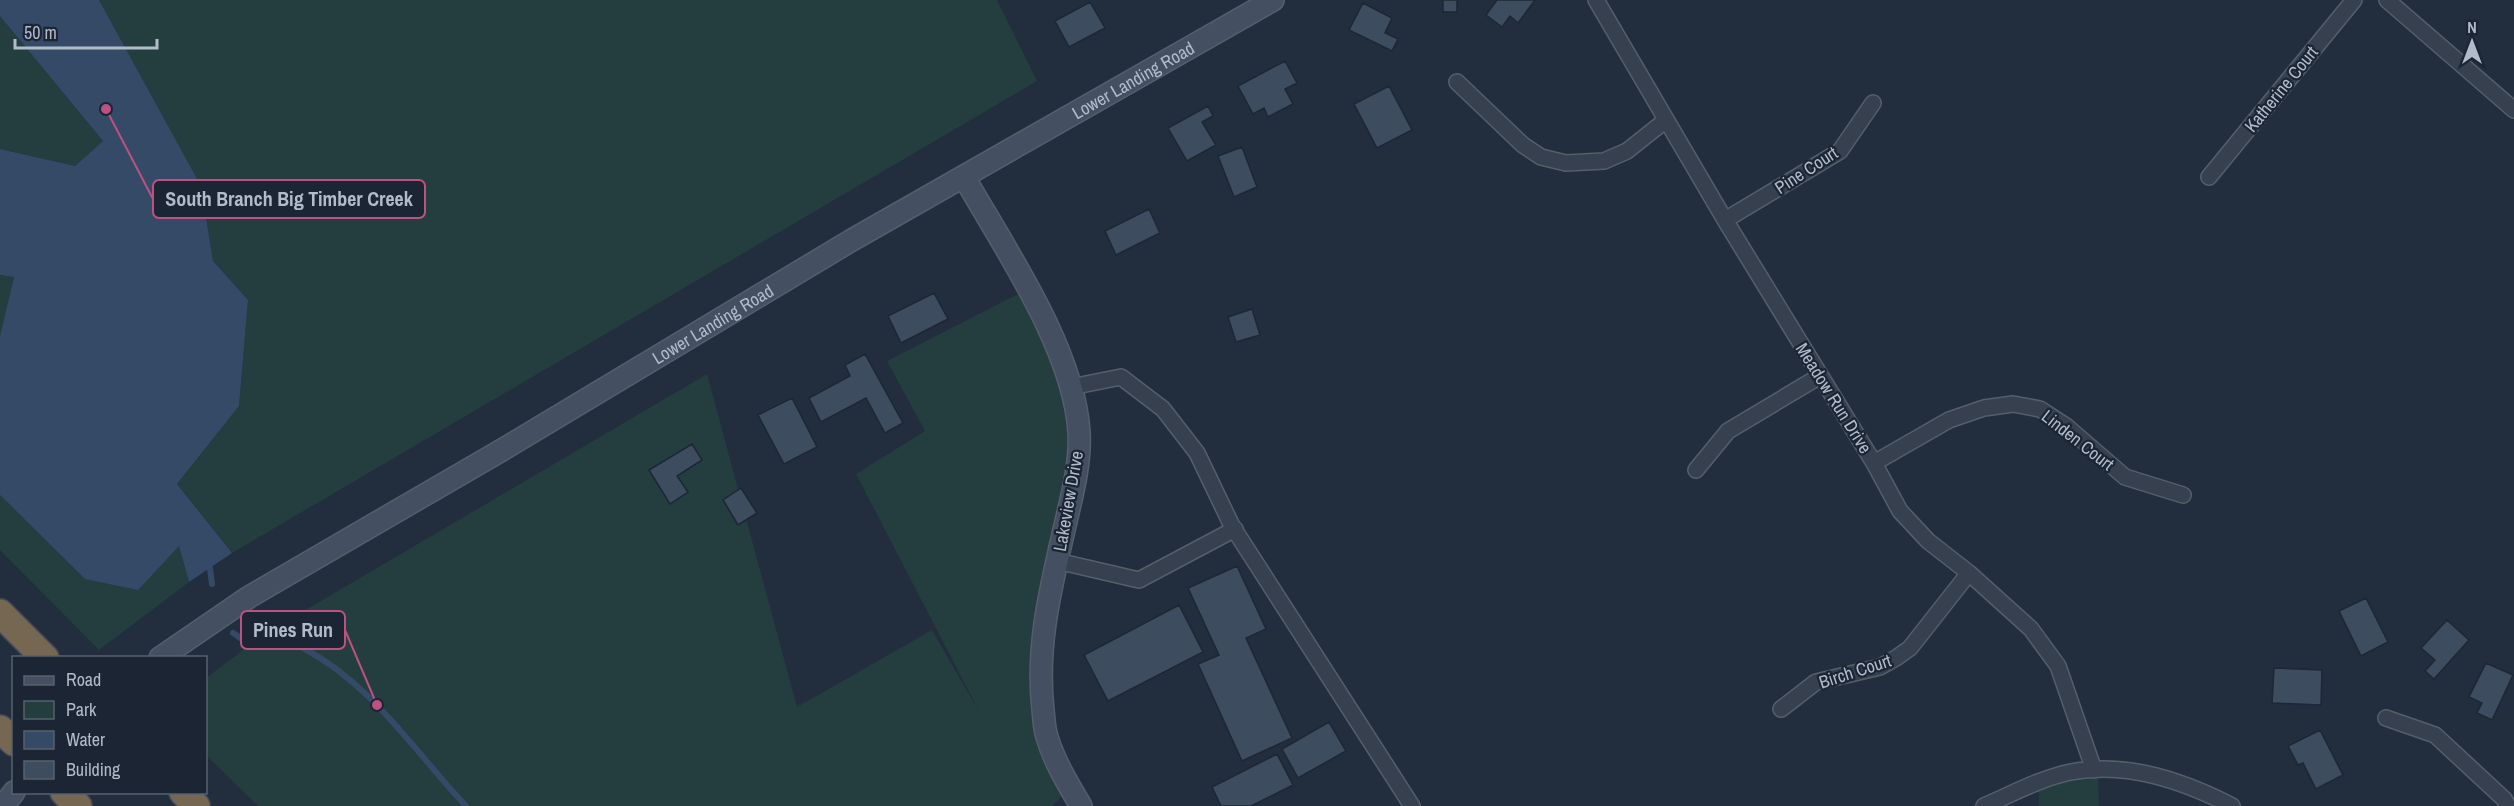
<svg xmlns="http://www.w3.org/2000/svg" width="2514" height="806" viewBox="0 0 2514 806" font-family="'Archivo Narrow',sans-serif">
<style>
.green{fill:#243d3f}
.water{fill:#344a67}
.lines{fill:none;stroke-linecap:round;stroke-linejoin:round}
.stream{stroke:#344a67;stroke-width:6}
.building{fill:#3d4c5e;stroke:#1d2735;stroke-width:1.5}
.street-casing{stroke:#545e6c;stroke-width:18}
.secondary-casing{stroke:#545e6c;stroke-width:24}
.highway-casing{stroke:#414b59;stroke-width:30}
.street{stroke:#36404e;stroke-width:15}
.secondary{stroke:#444f62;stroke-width:21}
.highway{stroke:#756752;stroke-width:27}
.labels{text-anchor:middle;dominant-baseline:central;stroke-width:4.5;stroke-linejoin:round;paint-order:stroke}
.street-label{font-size:18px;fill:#b2bbca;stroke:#1b2533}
.leader{fill:none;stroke:#bc5182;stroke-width:2}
.callout-dot{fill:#bc5182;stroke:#1b2533;stroke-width:2}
.callout{fill:#1b2533;stroke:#bc5182;stroke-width:2}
.callout-label{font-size:20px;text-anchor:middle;font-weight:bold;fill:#b2bbca}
</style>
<rect width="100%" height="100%" fill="#222e3e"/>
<path class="green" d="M 99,0 L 997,0 L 1037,81 L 232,553 L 177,484 L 239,406 L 248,300 L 213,261 L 201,186 Z
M 0,16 L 103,141 L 75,166 L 0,149 Z
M 0,275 L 14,277 L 0,336 Z
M 1016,295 L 1032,297 L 1079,433 L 1040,653 L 1067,791 L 1052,806 L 258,806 L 206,755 L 206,678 L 263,635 L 707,374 L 797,707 L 932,630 L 980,713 L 856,474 L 925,431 L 887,361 Z
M 0,495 L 85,579 L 179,545 L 189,582 L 99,650 L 0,550 Z
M 2098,776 L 2099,806 L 2039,806 L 2039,787 Z"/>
<path class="water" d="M 0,0 L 99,0 L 201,186 L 213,261 L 248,300 L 239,406 L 177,484 L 232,553 L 189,582 L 179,546 L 138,590 L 85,579 L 0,495 L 0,336 L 14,277 L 0,275 L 0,149 L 75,166 L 103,141 L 0,16 Z"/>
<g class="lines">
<path class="stream" d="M 209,561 L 212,584
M 233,633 C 237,635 241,639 245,641 C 261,647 280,636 303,648 C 372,684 414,751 466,806"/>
</g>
<path class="building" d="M 1443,0 L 1457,0 L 1457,12 L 1443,12 Z
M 1497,0 L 1535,0 L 1518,23 L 1510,16 L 1502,27 L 1486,15 Z
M 1090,2 L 1105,28 L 1069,47 L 1055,21 Z
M 1363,3 L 1392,18 L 1385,33 L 1398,39 L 1392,51 L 1349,30 Z
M 1285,61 L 1297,83 L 1285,89 L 1293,104 L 1268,117 L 1264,108 L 1253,114 L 1238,86 Z
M 1389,86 L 1412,130 L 1377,148 L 1354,104 Z
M 1208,106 L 1213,116 L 1202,122 L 1216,145 L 1187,161 L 1168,128 Z
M 1242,147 L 1257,187 L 1234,197 L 1218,156 Z
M 1149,209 L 1160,233 L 1116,255 L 1105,231 Z
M 934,293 L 948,319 L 901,343 L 888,316 Z
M 1252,309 L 1260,335 L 1236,342 L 1228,317 Z
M 865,354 L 903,423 L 885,433 L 866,398 L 821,422 L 809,398 L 850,376 L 845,365 Z
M 792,398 L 817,447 L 784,464 L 758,415 Z
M 692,444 L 702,460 L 677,476 L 688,492 L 670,504 L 649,470 Z
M 741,488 L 757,513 L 738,525 L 723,500 Z
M 1237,566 L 1266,629 L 1246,638 L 1292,738 L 1242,761 L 1198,664 L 1219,655 L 1188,588 Z
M 2366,598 L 2388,642 L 2361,656 L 2339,611 Z
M 1179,605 L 1203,652 L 1108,701 L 1084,655 Z
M 2447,620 L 2469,640 L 2434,679 L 2425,671 L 2435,660 L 2421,648 Z
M 2486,663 L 2513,675 L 2492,720 L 2477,713 L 2482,703 L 2469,697 Z
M 2274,668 L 2322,670 L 2321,705 L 2272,703 Z
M 1329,722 L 1346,751 L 1298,778 L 1282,749 Z
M 2320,730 L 2343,775 L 2316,789 L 2303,763 L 2298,765 L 2288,746 Z
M 1277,754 L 1293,785 L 1251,806 L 1221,806 L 1212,787 Z"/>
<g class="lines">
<g class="street-casing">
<path id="street" d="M 1596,0 L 1725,220 L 1874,463 L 1900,511 L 1928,541 L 1969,573 L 2031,629 L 2058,666 L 2094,770
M 2387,0 L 2514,110
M 1457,82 L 1523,145 L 1541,157 L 1566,163 L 1604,161 L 1627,151 L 1666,120
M 2209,177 L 2354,0
M 1725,220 L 1840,151 L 1873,103
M 1071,387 L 1121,377 L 1163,409 L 1197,453 L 1232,526 L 1412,806
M 1874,463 L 1949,420 L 1984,408 L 2013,404 L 2040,409 L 2066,426 L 2125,477 L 2183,495
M 1696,470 L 1728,431 L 1820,376
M 1057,561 L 1139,580 L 1235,529
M 1781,709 L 1816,682 L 1880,667 L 1896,658 L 1910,648 L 1969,573
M 2386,718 L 2435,735 L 2504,799 L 2508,806
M 1984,806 C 2012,794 2041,778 2071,772 C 2126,761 2184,781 2232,806"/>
</g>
<g class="secondary-casing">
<g id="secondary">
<path d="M 964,177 C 1005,249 1074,349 1079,432 C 1081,464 1071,499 1064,530 C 1050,591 1036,647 1043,710 C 1044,718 1044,728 1047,737 C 1054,761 1068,784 1081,806"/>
<path id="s1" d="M 160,658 L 249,597 L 507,447 L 852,240 L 1273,0"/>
<path d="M 3,806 L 14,792"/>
</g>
</g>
<g class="highway-casing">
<path id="highway" d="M 0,613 L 45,658
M 0,729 L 14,742
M 64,792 L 78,806
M 183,792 L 196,806"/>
</g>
<use href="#street" class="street"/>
<use href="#secondary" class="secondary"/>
<use href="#highway" class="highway"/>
</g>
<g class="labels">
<g class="street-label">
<text stroke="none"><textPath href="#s1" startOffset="1132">Lower Landing Road</textPath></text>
<text transform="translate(2281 89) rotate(-51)">Katherine Court</text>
<text transform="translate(1806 170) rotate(-33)">Pine Court</text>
<text stroke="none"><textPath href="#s1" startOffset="646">Lower Landing Road</textPath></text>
<text transform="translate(1834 398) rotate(58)">Meadow Run Drive</text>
<text transform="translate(2078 440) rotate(38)">Linden Court</text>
<text transform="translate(1068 501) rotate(-80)">Lakeview Drive</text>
<text transform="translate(1855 671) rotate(-18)">Birch Court</text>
</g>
</g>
<path class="leader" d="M106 109L153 199M377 705L345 630"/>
<g class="callout-dot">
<circle cx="106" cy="109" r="6"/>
<circle cx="377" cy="705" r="6"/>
</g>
<g class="callout">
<rect x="153" y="180" width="272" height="38" rx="6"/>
<rect x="241" y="611" width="104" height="38" rx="6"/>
</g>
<g class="callout-label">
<text x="289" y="206">South Branch Big Timber Creek</text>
<text x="293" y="637">Pines Run</text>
</g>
<rect x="12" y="656" width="195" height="138" fill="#1b2533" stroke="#57616f" stroke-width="1.5"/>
<rect x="24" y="676" width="30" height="9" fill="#444f62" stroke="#57616f" stroke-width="1.5"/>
<text x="66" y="686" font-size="18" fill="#b2bbca">Road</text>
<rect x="24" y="701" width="30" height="18" fill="#243d3f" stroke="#57616f" stroke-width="1.5"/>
<text x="66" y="716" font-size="18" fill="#b2bbca">Park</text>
<rect x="24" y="731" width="30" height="18" fill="#344a67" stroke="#57616f" stroke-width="1.5"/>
<text x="66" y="746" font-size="18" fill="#b2bbca">Water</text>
<rect x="24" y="761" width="30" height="18" fill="#3d4c5e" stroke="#57616f" stroke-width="1.5"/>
<text x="66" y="776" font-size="18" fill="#b2bbca">Building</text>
<g transform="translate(2472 42)" stroke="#1b2533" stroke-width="4.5" paint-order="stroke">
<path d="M0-4.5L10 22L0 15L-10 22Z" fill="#b2bbca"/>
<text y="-9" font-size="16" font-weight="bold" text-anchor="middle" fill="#b2bbca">N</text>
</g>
<path d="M15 39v9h142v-9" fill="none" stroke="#b2bbca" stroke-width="3"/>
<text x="24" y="39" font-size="18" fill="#b2bbca" stroke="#1b2533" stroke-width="4.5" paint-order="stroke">50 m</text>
</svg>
